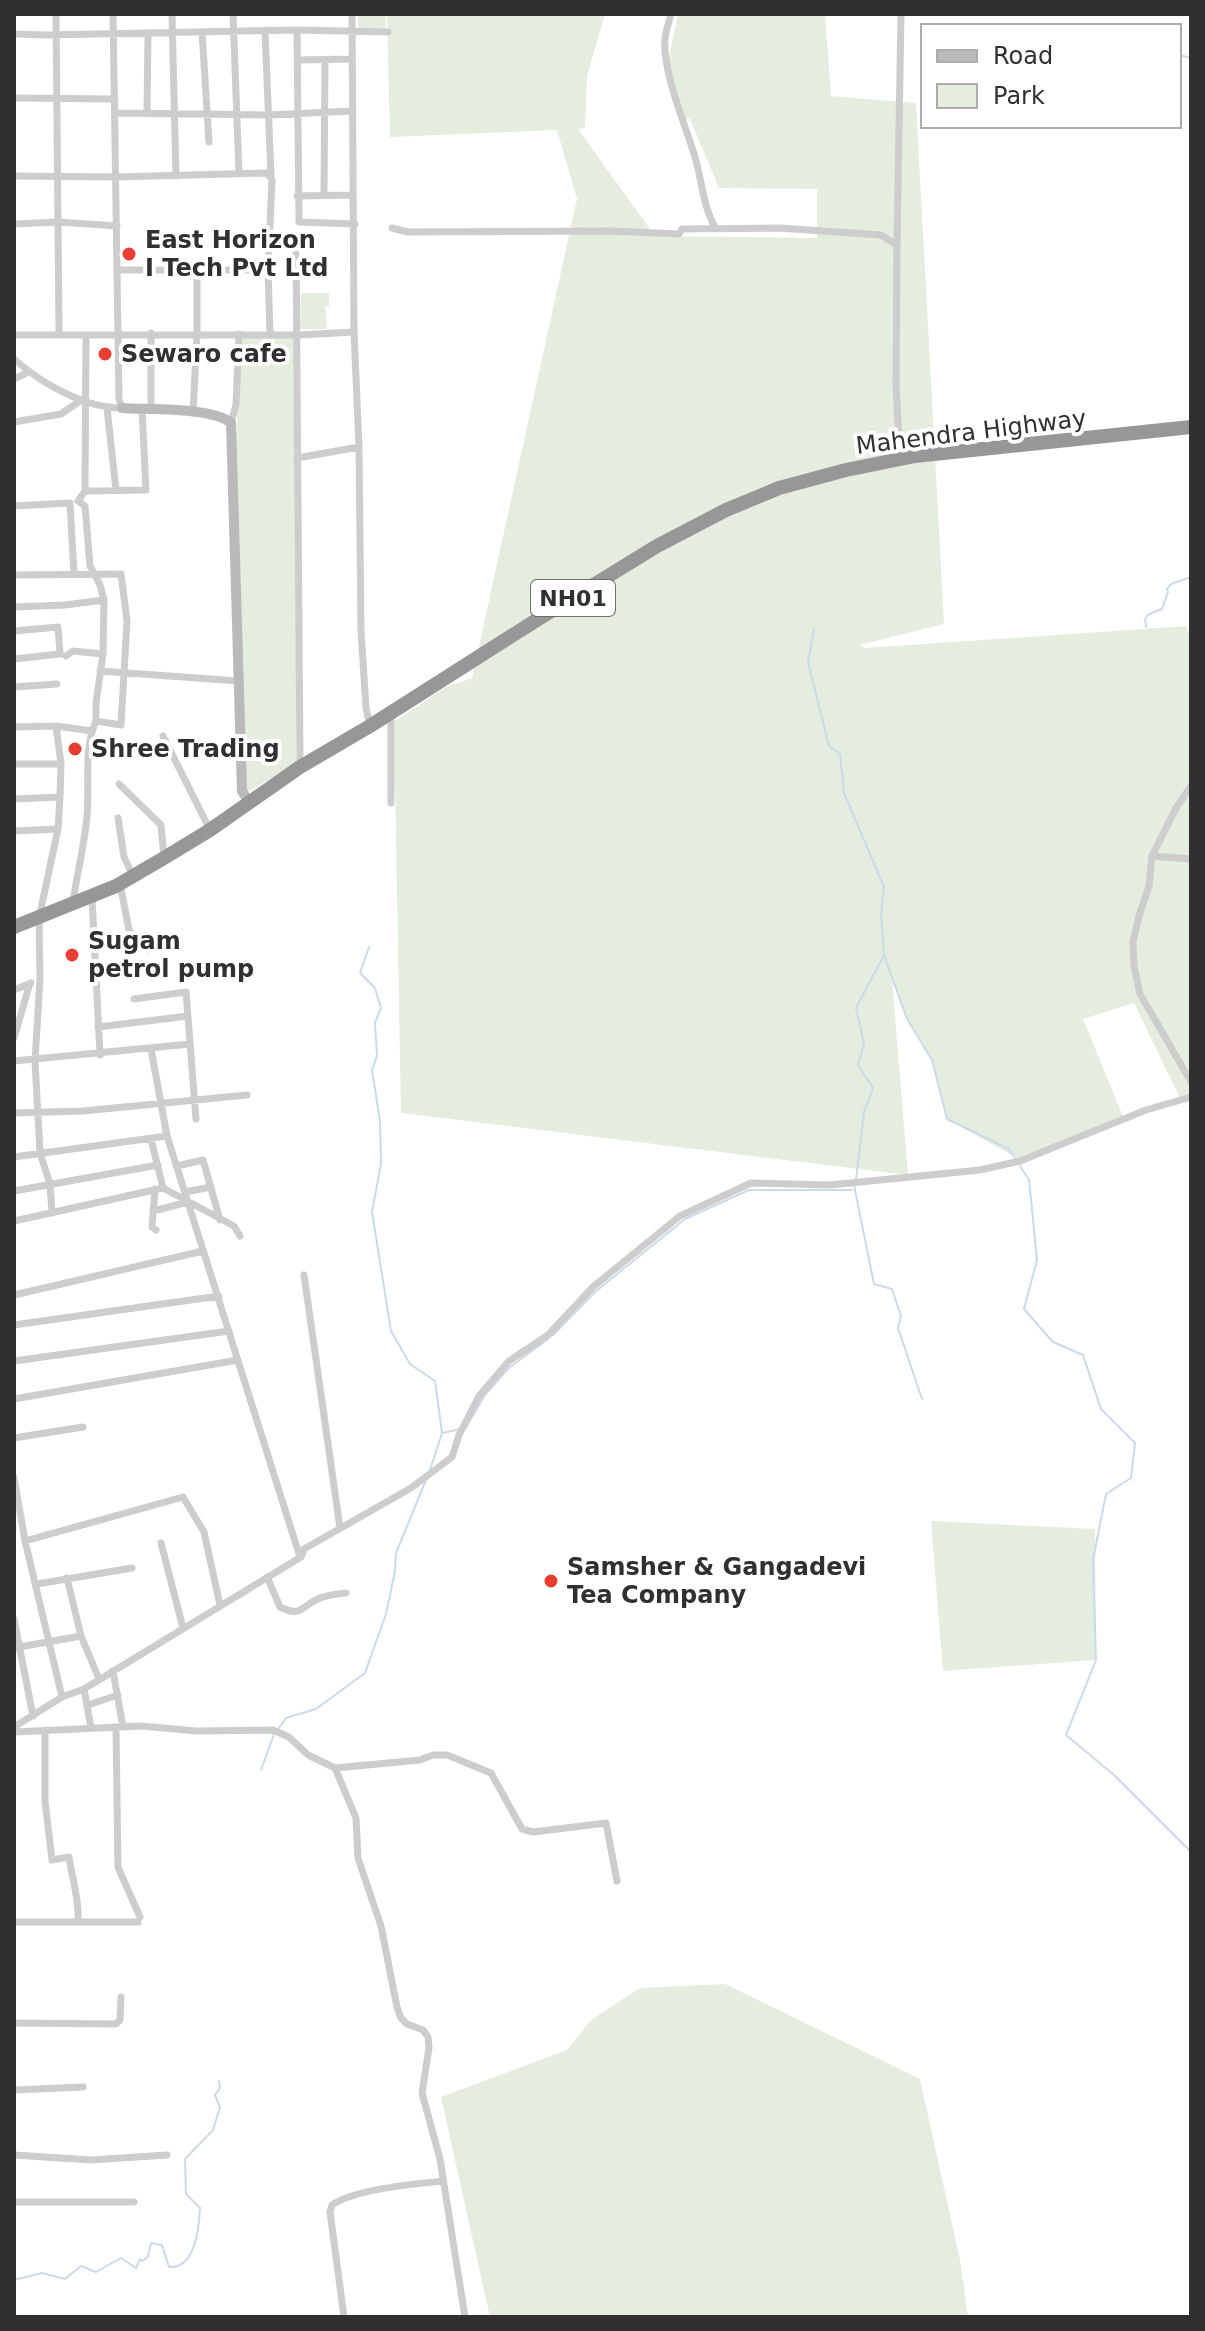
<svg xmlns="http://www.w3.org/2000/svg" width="1205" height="2331" viewBox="0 0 1205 2331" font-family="'DejaVu Sans',sans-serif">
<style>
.green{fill:#e4edde}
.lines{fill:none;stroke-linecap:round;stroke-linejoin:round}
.stream{stroke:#cadaed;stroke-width:2}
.street{stroke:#cdcdcd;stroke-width:7}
.secondary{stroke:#bababa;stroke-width:10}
.highway{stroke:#979797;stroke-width:14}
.poi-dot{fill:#e83e31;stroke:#fff;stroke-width:3}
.labels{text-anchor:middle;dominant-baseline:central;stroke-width:8;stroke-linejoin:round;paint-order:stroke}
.shield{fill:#fff;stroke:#6e6e6e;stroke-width:2}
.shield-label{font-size:22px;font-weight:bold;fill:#303030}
.poi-label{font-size:24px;font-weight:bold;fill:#303030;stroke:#fff;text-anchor:start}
.street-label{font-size:24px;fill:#303030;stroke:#fff}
</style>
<rect width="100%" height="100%" fill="#fff"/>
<path class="green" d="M 358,14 L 385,14 L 386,29 L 358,30 Z
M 387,14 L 605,14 L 587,76 L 585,128 L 578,129 L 655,236 L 817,238 L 817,189 L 719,188 L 690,119 L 684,119 L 667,66 L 678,14 L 825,14 L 831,96 L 916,103 L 944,624 L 859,645 L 865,648 L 1186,626 L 1191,637 L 1191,1097 L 1181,1100 L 1134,1003 L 1083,1019 L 1124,1119 L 1017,1158 L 947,1119 L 932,1060 L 907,1019 L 892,979 L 908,1175 L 401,1113 L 394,722 L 446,687 L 472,678 L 577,199 L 557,130 L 390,137 Z
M 301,293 L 329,293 L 329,306 L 325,307 L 327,329 L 300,329 Z
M 296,335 L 296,764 L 244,794 L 236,443 L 238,391 L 236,336 Z
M 931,1521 L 1095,1529 L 1096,1660 L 943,1671 Z
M 725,1984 L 920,2079 L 960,2260 L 968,2317 L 490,2317 L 441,2097 L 567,2050 L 591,2020 L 640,1988 Z"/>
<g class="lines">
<path class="stream" d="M 1179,55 L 1191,58
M 1146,627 L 1145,619 L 1149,614 L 1162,609 L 1168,592 L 1167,589 L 1171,584 L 1191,577
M 814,629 L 808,662 L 829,746 L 840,754 L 844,793 L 884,887 L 881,914 L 884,955 L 856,1008 L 864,1043 L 858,1066 L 873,1088 L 864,1112 L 856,1179
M 369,947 L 360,973 L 375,988 L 381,1008 L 375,1023 L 377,1056 L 372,1070 L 380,1121 L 381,1164 L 372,1212 L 391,1331 L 410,1364 L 435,1381 L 442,1433 L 430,1470
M 884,955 L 907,1019 L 932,1060 L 947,1119 L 1009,1149 L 1016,1160
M 1020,1166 L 1029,1180 L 1037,1260 L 1024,1309 L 1053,1342 L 1083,1355 L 1101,1409 L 1135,1443 L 1131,1478 L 1106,1494 L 1093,1560 L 1096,1660 L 1066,1735 L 1114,1775 L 1191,1852
M 854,1185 L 874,1284 L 892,1289 L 901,1316 L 898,1328 L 922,1399
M 553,1335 L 595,1292 L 685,1219 L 749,1190 L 852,1190
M 466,1427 L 485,1395 L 510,1367 L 548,1339
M 443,1433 L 460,1429
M 278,1729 L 286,1718 L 316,1709 L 365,1673 L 386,1614 L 395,1571 L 396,1553 L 426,1480
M 261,1770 L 274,1734
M 14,2280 L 42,2273 L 65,2279 L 81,2266 L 96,2272 L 121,2258 L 136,2268 L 140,2259 L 142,2261 L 148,2257 L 151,2243 L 162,2245 L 169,2267 C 195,2269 199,2229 200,2208 L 186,2194 L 185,2159 L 213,2130 L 220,2107 L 215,2095 L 220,2088 L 219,2081"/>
<path class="street" d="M 56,14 L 59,334
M 172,14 L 176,176
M 233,14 L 239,173
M 352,14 L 354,332 L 359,447 L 361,631 L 366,708 L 370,726
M 671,14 C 669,22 666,30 665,38 C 662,71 685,124 695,157 C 702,181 703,206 715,227
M 297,30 L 299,222 L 355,224
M 265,31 L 271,175
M 202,32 L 209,142
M 14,34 L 47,35 L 297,30 L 388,32
M 298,60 L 351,59
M 14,98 L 115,99
M 116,113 L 268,115 L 352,111
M 147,114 L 148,33
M 14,176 L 115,177 L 267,173 L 272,180 L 268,270 L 270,333
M 324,194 L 325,60
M 297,196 L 353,195
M 14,224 L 58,222 L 117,226
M 392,228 L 408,232 L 611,231 L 679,234 L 682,229 L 779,228 L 881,235 L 897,245 L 896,385 L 900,459
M 296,245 L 300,765
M 897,245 L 901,14
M 117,270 L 268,270
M 151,333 L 151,408
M 14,335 L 299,335 L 354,332
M 14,359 C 42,384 85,408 122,408 L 119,399 L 113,14
M 14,379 L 29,372
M 107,408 L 116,490
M 193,413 L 197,333 L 197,271
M 14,422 L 61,414 L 80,401
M 231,423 L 236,405 L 239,334
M 297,458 L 359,447
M 85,491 L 146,490 L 142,409
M 14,506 L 70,503 L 74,574
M 14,575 L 121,574 L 127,621 L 121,725 L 96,721
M 14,607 L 65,605 L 104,600
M 14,631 L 58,627 L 60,654 L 14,659
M 66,656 L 73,651 L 103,654
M 100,671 L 238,681
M 14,687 L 57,684
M 391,713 L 391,803
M 56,726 L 61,764 L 60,797
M 14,727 L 56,726 L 92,731
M 163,736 L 210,830
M 14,764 L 61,764
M 119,784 L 161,825 L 164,858
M 1191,786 L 1176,808 L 1152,856 L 1149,886 L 1139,916 L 1133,942 L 1134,966 L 1140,994 L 1191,1082
M 14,799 L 60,797 L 58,829
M 118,818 L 124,857 L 133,876
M 14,831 L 58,829 L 39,918 L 40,979 L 35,1061 L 40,1153 L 50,1184 L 52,1213
M 1152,856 L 1191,859
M 120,884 L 129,930 L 147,950
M 92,897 L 100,1055
M 73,902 C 77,873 85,844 87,815 C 90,784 83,750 96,721 L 96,703 L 103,654 L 104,600 L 100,585 L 90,566 L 85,506 L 78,501 L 85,491 L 86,336
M 14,990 L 31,983
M 134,999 L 186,992 L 196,1119
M 98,1027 L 188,1016
M 14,1038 L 30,983
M 151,1049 L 167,1136 L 300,1557
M 14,1061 L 190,1044
M 14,1113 L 83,1111 L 247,1095
M 14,1157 L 167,1136
M 177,1166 L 203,1160 L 220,1220
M 163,1188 L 234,1226 L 240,1236
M 155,1189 L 152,1227 L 156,1230
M 14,1191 L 158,1165
M 185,1192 L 211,1187
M 153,1211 L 188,1202
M 14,1221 L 163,1188 L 151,1139
M 304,1275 L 340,1528
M 14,1295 L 203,1251
M 14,1325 L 219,1296
M 14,1361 L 229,1331
M 14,1399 L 238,1360
M 14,1438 L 83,1427
M 14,1477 L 25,1541 L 62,1697
M 25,1541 L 183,1497 L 204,1532 L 220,1605
M 161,1543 L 183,1628
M 267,1577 L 280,1607 C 302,1618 301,1606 318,1599 C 325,1595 337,1594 346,1593
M 67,1578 L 81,1636 L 99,1679
M 37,1584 L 132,1568
M 14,1619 L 33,1716
M 14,1648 L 81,1636
M 113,1671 L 123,1727
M 84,1689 L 91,1728
M 88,1705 L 118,1695
M 14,1727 L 62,1697 L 84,1689 L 301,1557 L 304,1549 L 411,1488 L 452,1457 L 459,1435 L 479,1396 L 509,1361 L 548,1335 L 593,1287 L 680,1216 L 751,1183 L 830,1185 L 980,1170 L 1020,1161 L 1146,1110 L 1191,1097
M 116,1727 L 118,1867 L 140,1917
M 45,1730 L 45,1801 L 52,1860 L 69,1857 C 72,1878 79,1898 78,1919
M 14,1732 L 141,1726 L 197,1731 L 273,1730 L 289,1737 L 308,1755 L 335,1768 L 420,1760 L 433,1755 L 447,1755 L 491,1773 L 522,1829 L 533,1832 L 606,1823 L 617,1881
M 335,1768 L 356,1818 L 358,1858 L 381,1926 L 397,2007 L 401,2018 L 407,2024 L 423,2030 L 428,2037 L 429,2048 L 422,2093 L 440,2159 L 465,2317
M 14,1922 L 138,1922
M 14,2023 L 116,2024 L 120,2020 L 121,1997
M 14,2090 L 83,2087
M 14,2155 L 91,2160 L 167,2155
M 14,2202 L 134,2202
M 344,2317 L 330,2212 L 332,2205 C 355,2189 414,2184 443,2181"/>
<path class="secondary" d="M 122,408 C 148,410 212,407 231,423 L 242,791 L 249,802"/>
<path class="highway" d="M 14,927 L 116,886 L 164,858 L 210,830 L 300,767 L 370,726 L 535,621 L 657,546 L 726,510 L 779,488 L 846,470 L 915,456 L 1191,427"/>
</g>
<g class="poi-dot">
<circle cx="129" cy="254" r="8"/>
<circle cx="105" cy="354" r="8"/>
<circle cx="75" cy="749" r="8"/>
<circle cx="72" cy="955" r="8"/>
<circle cx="551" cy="1581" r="8"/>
</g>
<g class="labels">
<rect class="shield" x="531" y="580" width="84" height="36" rx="6"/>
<g class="shield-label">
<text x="573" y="598">NH01</text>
</g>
<g class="poi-label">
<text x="145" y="240">East Horizon<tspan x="145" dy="28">I Tech Pvt Ltd</tspan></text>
<text x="121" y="354">Sewaro cafe</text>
<text x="91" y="749">Shree Trading</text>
<text x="88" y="941">Sugam<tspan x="88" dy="28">petrol pump</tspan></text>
<text x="567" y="1567">Samsher &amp; Gangadevi<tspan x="567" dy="28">Tea Company</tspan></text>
</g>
<g class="street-label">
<text transform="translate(971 432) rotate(-7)">Mahendra Highway</text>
</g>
</g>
<rect width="1205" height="2331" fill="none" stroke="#303030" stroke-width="32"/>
<rect x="921" y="24" width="260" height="104" fill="#ffffff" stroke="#acacac" stroke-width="2"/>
<rect x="937" y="50" width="40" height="12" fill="#bababa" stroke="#acacac" stroke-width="2"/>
<text x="993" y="64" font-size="24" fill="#303030">Road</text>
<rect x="937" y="84" width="40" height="24" fill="#e4edde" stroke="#acacac" stroke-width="2"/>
<text x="993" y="104" font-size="24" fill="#303030">Park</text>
</svg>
